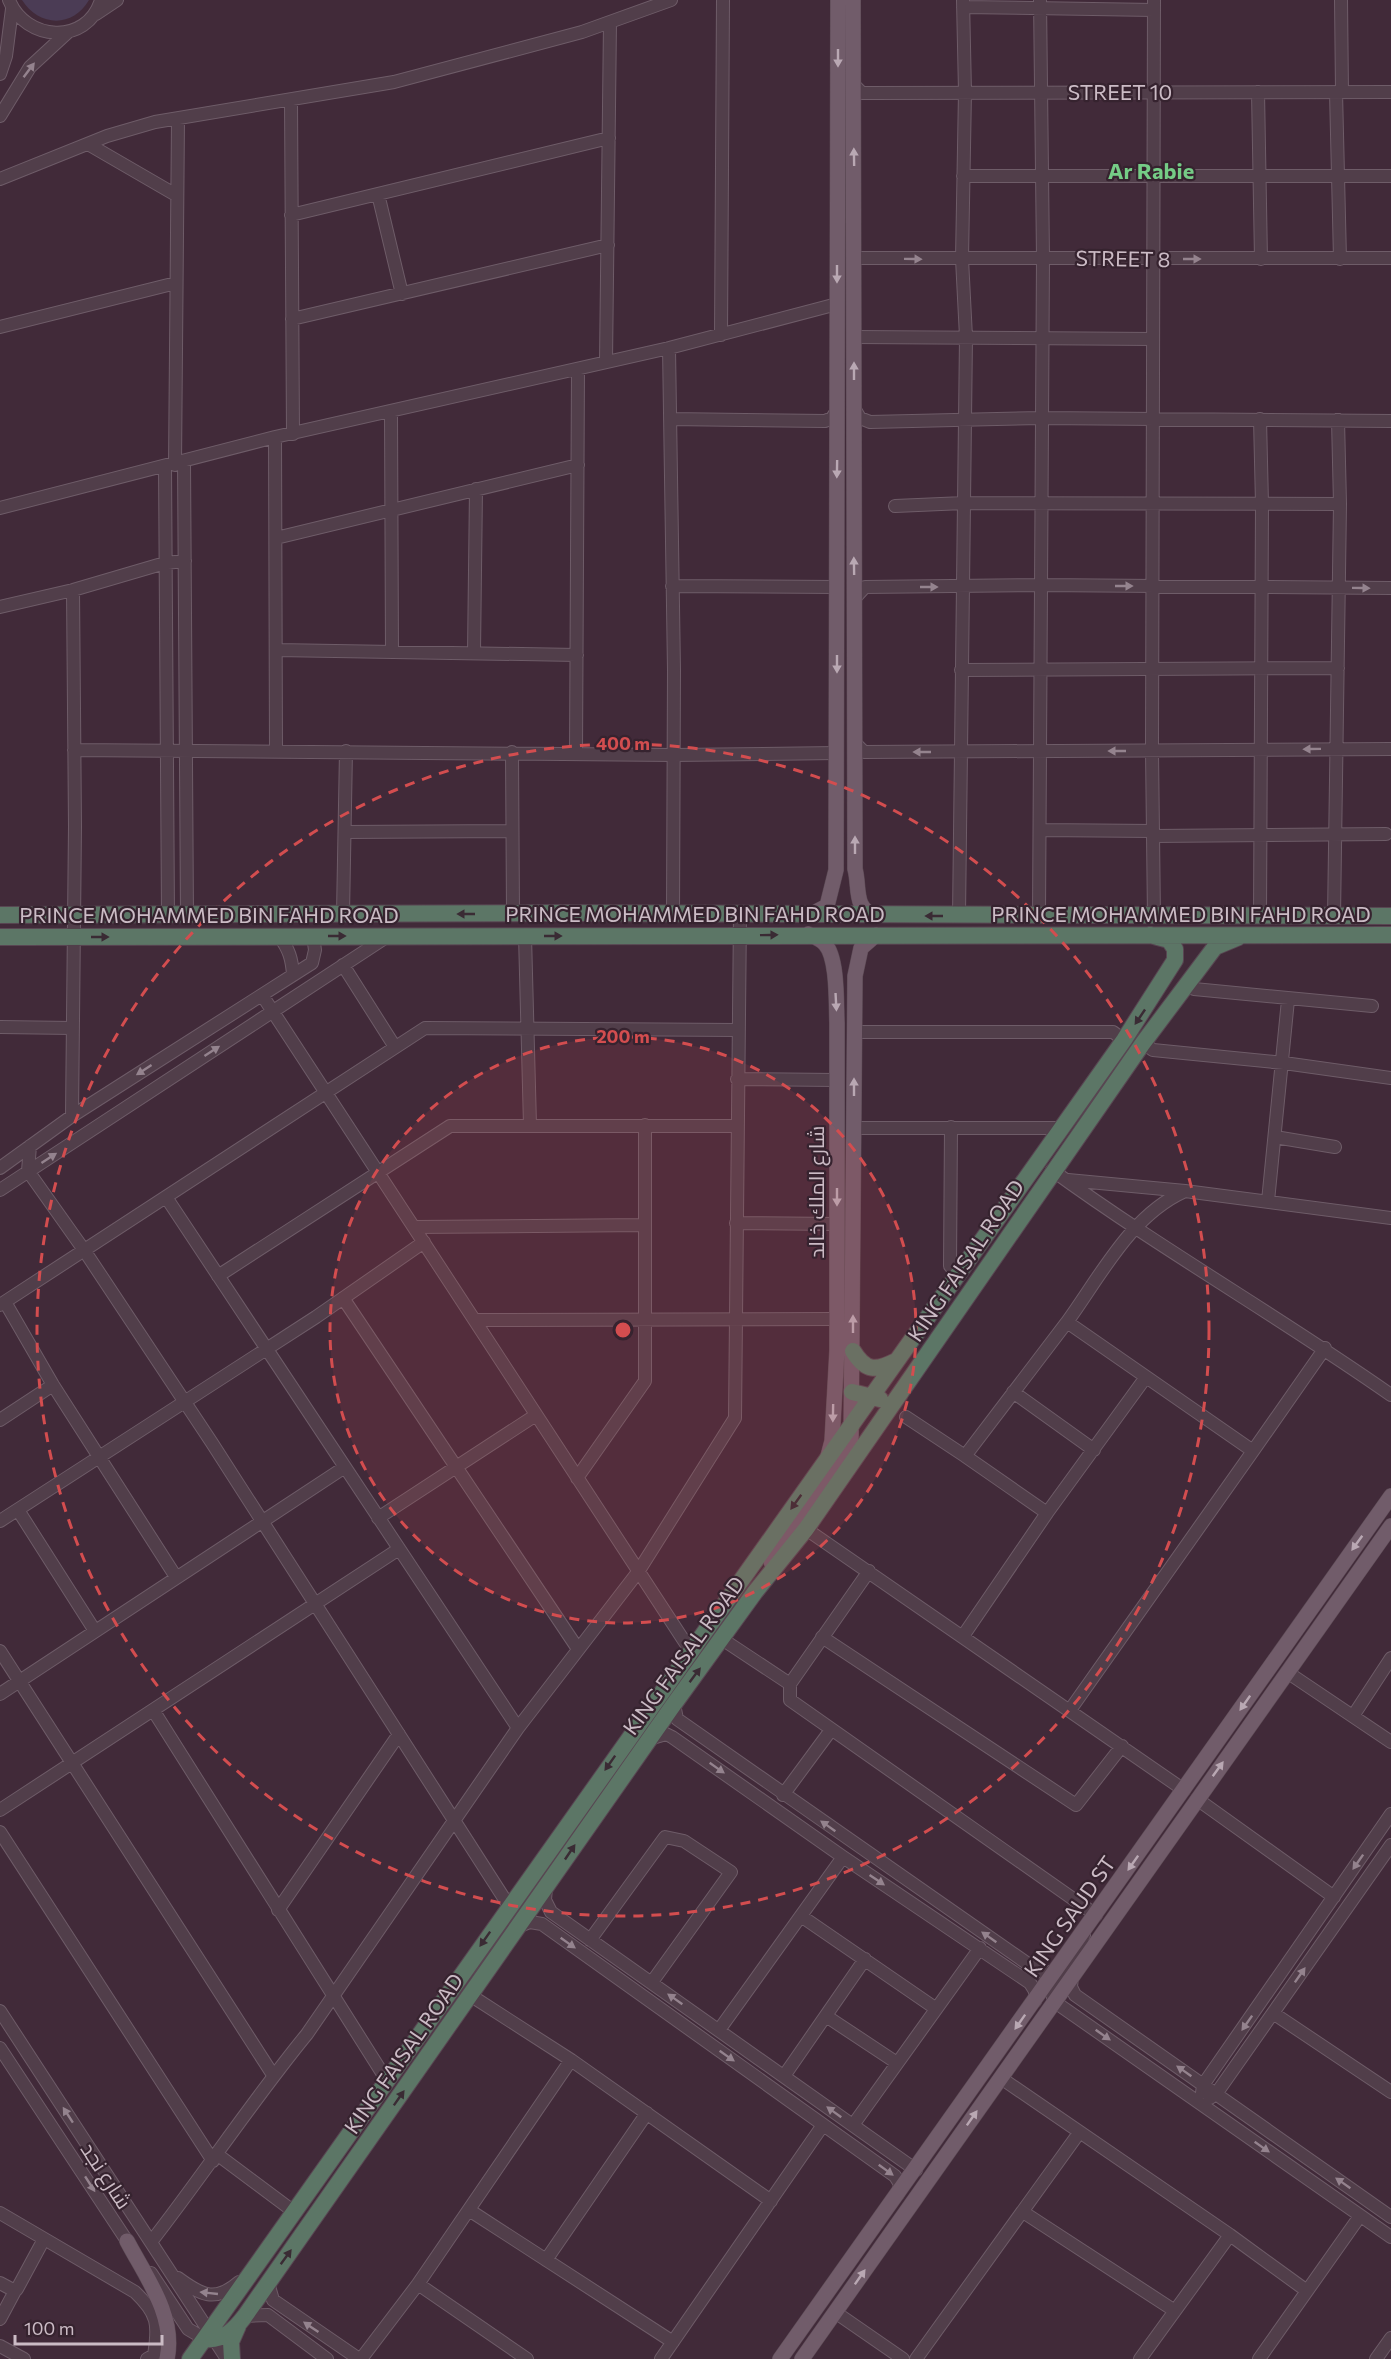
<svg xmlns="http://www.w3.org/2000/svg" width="1391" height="2359" viewBox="0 0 1391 2359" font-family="Commissioner,Cairo,sans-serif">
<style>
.green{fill:#4b3c55}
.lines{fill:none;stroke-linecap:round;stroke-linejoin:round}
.minor-casing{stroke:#6e5c68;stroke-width:14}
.major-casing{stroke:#5a4853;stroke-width:16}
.highway-casing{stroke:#584652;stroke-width:18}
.minor{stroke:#513e4a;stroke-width:12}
.major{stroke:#715c6a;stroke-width:15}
.highway{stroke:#5c7666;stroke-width:16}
.oneway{fill:#b9a8b3}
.oneway2{fill:#94838e}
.oneway3{fill:#3a2b34}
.ring{fill:none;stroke:#d34d4f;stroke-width:3;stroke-dasharray:10 8}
.labels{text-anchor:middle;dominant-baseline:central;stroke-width:4.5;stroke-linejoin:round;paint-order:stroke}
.street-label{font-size:21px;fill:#cbbbc5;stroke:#36232f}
.neighbourhood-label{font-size:22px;font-weight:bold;fill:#75cc86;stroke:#36232f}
.centre{fill:#d34d4f;stroke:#36232f;stroke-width:3}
.ring-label{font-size:18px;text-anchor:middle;font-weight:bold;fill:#d34d4f;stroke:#36232f;stroke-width:4.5;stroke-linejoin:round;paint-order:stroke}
</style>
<rect width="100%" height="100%" fill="#412a39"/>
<path class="green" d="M 22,0 L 89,0 C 73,28 39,27 22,0 Z"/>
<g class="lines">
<g class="minor-casing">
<path id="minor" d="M 9,0 C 25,41 87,46 101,0
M 1154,0 L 1152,751 L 1154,917
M 1341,0 L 1342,92
M 963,7 L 1154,10
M 96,14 L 117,0
M 0,74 L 6,56 L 12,9
M 853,84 L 862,93 L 1391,92
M 1258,92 L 1261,259
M 1336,92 L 1340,259
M 291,101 L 293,434
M 0,116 L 30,67 L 68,32
M 88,144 L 176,195
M 963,176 L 1391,176
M 0,179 L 107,136 L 155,122 L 394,82 L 582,32 L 671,0
M 378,194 L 402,294
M 291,215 L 609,138
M 855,258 L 1391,258
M 292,319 L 608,245
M 0,327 L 176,283
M 721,335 L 723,0
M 854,337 L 1153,339
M 669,348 L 674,670 L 673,914
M 606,362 L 610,22
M 854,408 L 860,418 L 870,422 L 1041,418 L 1391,421
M 391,413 L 392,652
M 670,419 L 825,421 L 832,418 L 838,409
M 1260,419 L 1262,504 L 1260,916
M 275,437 L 276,750
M 184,462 L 187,915
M 175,465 L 178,119
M 165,467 L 168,915
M 895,506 L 964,503 L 1340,504
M 0,508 L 275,437 L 669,348 L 837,304
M 276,538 L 578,465
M 672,586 L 836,587
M 854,599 L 865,587 L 1041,585 L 1391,588
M 0,607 L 73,590 L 165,563 L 185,561
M 277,650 L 577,655
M 474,653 L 476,489
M 961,670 L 1338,668
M 854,742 L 864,752 L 1391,749
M 74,750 L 673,755 L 837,753
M 512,752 L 513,913
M 576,753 L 578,369
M 1040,830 L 1153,831
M 345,832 L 512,831
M 1153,836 L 1386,834
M 343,914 L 346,751
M 1039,915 L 1043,258 L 1040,0
M 959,916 L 966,337 L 962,259 L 965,92 L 963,0
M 1334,917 L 1340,504 L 1338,420
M 279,936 C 289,949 292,959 293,975
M 525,936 L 530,1125
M 343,965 L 395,1047
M 1194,989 L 1372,1006
M 262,995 L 690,1650
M 0,1027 L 73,1028
M 854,1032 L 1113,1032 L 1124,1040
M 1143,1043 L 1153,1050 L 1284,1063 L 1391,1078
M 737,1079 L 836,1080
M 72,1116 L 75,826 L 73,590
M 951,1127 L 950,1266 L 958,1273
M 853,1128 L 1063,1128
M 1275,1137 L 1335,1147
M 30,1146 L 28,1171 L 84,1250 L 212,1443 L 509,1906
M 0,1168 L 72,1116 L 312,963 L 315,950 L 313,936
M 1052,1170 C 1162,1250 1280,1317 1391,1395
M 1068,1180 L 1185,1191 L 1391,1218
M 0,1190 L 388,936
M 1185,1191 C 1131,1215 1101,1275 1067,1322 L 1253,1451 L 1325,1348
M 166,1197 L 518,1728
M 1268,1201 L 1288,1000
M 736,1223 L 837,1224
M 415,1227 L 645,1225
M 218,1276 L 450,1126 L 737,1126
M 343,1298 L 578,1649
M 5,1302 L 53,1385 L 176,1577
M 0,1305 L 425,1028 L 737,1030
M 475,1320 L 837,1319
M 1067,1322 L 965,1456 L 1047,1513 L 1146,1377
M 1013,1392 L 1094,1450
M 906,1417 L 965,1456
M 0,1420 L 53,1385
M 577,1478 L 645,1381 L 645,1125
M 18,1510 L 95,1631
M 378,1518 L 536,1415
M 0,1521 L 316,1317 L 424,1242
M 806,1529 L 1184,1790
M 869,1571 L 790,1684 L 790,1700 L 1096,1915
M 963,1636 L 1047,1513
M 822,1637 L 1076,1805 L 1122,1746
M 722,1639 L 790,1684
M 0,1651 L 273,2075
M 1287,1672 L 1391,1742
M 0,1694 L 345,1467
M 674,1704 L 677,1719 L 1038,1971 L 1047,1973 L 1057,1970
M 153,1710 L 386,2079
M 1070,1710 L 1253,1451
M 1353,1716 L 1391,1658
M 649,1739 L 666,1734 L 672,1737 L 843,1857 L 1030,1983 L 1035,1991 L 1035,2001
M 783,1795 L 831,1730
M 1197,1799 L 1334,1897
M 0,1810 L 399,1549
M 0,1832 L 213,2161
M 546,1888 L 545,1900 L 551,1912 L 916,2170
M 278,1910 L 399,1734
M 801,1916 L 935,2008
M 517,1927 L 530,1922 L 542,1924 L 895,2176 L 900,2184 L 898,2194
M 1084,1935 L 1077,1954 L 1051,1992 L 1055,2002 L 1391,2237
M 590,1940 L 665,1837 L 684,1841 L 731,1872 L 652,1982
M 1072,1976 L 1071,1987 L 1075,1995 L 1391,2217
M 470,1995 L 571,2060 L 771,2201
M 0,2011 L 227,2359
M 1273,2013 L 1391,2092
M 826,2016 L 897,2063
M 719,2030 L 843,1857
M 0,2048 L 131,2247
M 784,2076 L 865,1959
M 1001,2078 L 1230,2235 L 1307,2291
M 1202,2093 L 1203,2085 L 1391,1814
M 1210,2098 L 1216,2094 L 1391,1845
M 853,2125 L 980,1948
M 218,2155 L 293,2211
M 469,2210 L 673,2342
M 1023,2212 L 1175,2311
M 0,2213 L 135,2292 C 158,2314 159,2324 154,2355 L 147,2359
M 151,2242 C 204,2174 252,2101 307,2034 L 518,1728 L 638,1572 L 735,1418 L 740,914
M 546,2260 L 647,2113
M 151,2273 L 188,2329 L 205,2339
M 178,2278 C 201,2295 215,2303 239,2282
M 0,2283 L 15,2291 L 17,2289 L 44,2239
M 268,2283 L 273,2300 L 359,2359
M 418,2284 L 527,2359
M 835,2312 L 903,2359
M 245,2316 L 268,2315 L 327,2359
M 0,2319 L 15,2291
M 0,2346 L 24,2359
M 361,2359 L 418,2284 L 571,2060
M 661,2359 L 823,2125
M 916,2359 L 1079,2133
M 1140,2359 L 1230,2235
M 1259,2359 L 1360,2216
M 1376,2359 L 1391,2338"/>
</g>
<g class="major-casing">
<path id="major" d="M 853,0 L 855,869 C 860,887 853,909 875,915
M 810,915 L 827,906 L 836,870 L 838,0
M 808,934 C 814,937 821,939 825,944 C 838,958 836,1004 837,1023 L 837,1350 L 832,1441 L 828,1456
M 771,1562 L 845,1455 L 851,1442 L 855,976 L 861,948 L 876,935
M 127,2241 C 146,2277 176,2316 167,2359
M 780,2359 L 1391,1496
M 802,2359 L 1391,1526"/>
</g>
<g class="highway-casing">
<path id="highway" d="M 0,915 L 560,913 L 1391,916
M 0,937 L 1391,935
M 853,1351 C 866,1372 876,1371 896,1361
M 852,1392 L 880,1399
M 205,2339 C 224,2341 235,2329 245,2316 L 674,1704 L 755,1592 L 806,1529 L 1143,1043 L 1215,947 L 1239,937
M 190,2359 L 1124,1040 L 1175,960 L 1175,949 L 1169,940 L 1150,935
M 232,2359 L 231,2342 L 238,2326"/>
</g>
<use href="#minor" class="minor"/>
<use href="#major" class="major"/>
<use href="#highway" class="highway"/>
</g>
<defs><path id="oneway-solid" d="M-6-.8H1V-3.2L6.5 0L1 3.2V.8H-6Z" transform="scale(1.5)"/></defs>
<g class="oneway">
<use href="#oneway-solid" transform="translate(838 58) rotate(90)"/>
<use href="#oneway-solid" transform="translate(854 157) rotate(-91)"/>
<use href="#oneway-solid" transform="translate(837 274) rotate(90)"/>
<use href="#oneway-solid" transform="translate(854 371) rotate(-90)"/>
<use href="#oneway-solid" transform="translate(837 469) rotate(91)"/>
<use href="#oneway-solid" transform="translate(854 566) rotate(-91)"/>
<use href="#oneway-solid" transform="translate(837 664) rotate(90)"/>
<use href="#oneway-solid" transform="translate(855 845) rotate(-90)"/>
<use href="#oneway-solid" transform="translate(836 1002) rotate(87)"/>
<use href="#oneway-solid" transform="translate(854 1087) rotate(-90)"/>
<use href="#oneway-solid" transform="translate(837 1197) rotate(90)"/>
<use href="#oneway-solid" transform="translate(853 1324) rotate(-90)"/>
<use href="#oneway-solid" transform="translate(833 1413) rotate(91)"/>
<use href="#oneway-solid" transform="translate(1357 1543) rotate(126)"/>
<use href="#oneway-solid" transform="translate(1245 1703) rotate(125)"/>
<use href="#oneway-solid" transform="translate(1218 1769) rotate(-54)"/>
<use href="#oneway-solid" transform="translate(1133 1863) rotate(125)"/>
<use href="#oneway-solid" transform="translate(1020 2022) rotate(125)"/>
<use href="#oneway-solid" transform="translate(972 2118) rotate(-55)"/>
<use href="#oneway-solid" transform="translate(860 2277) rotate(-55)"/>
</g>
<g class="oneway2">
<use href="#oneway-solid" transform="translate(29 70) rotate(-53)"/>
<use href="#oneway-solid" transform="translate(913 259) rotate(1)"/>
<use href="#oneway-solid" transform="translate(1192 259)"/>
<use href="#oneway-solid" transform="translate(1124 586)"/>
<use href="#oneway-solid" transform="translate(929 587)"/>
<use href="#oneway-solid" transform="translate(1361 588) rotate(1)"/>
<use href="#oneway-solid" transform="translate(1312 749) rotate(179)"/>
<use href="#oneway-solid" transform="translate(1117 751) rotate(180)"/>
<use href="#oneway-solid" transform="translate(922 752) rotate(-180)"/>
<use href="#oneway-solid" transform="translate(212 1051) rotate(-33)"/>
<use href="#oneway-solid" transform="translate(144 1070) rotate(147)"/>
<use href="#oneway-solid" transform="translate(49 1158) rotate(-33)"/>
<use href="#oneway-solid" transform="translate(717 1768) rotate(35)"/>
<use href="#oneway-solid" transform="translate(828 1826) rotate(-145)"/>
<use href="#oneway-solid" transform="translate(1358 1862) rotate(125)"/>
<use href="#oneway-solid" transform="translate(877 1880) rotate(34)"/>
<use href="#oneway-solid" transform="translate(989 1937) rotate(-145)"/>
<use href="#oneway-solid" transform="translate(568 1943) rotate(35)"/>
<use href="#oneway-solid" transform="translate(1300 1975) rotate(-55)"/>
<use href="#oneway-solid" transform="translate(675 1999) rotate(-145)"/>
<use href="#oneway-solid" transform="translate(1247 2023) rotate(125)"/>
<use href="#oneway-solid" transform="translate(1103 2035) rotate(35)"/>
<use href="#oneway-solid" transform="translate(727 2056) rotate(35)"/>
<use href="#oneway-solid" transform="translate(1184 2071) rotate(-145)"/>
<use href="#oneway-solid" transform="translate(834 2112) rotate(-144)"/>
<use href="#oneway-solid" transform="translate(68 2115) rotate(-123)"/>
<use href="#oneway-solid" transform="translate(1262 2147) rotate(35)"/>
<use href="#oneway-solid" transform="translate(886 2170) rotate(36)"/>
<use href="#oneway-solid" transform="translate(1343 2183) rotate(-145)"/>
<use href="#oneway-solid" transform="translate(90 2184) rotate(57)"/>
<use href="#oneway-solid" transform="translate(209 2293) rotate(-174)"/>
<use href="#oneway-solid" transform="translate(311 2327) rotate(-146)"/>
</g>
<g class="oneway3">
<use href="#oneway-solid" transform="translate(466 914) rotate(180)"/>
<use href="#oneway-solid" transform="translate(934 916) rotate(-180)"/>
<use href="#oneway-solid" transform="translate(769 935) rotate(-1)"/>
<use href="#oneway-solid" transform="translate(337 936)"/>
<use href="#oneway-solid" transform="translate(553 936)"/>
<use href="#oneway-solid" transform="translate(100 937)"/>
<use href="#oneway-solid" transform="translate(1140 1017) rotate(124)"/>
<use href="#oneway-solid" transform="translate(796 1502) rotate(126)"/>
<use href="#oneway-solid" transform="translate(695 1675) rotate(-53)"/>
<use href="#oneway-solid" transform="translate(610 1763) rotate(125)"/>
<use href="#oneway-solid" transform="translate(570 1852) rotate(-56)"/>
<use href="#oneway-solid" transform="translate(485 1939) rotate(125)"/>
<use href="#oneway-solid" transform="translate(399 2098) rotate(-55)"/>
<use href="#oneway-solid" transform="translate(286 2257) rotate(-54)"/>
</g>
<circle cx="623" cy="1330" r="293" fill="#d34d4f" fill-opacity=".12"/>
<g class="ring">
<circle cx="623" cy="1330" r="293"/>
<circle cx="623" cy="1330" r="586"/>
</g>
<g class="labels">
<g class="street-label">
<text x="1120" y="91">STREET 10</text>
<text transform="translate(1123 258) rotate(1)">STREET 8</text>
<text x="695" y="913">PRINCE MOHAMMED BIN FAHD ROAD</text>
<text x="1181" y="913">PRINCE MOHAMMED BIN FAHD ROAD</text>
<text x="209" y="914">PRINCE MOHAMMED BIN FAHD ROAD</text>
<text transform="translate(815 1192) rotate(-90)">شارع الملك خالد</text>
<text transform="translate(965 1260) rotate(-56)">KING FAISAL ROAD</text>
<text transform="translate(683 1655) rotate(-54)">KING FAISAL ROAD</text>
<text transform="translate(1069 1916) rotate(-55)">KING SAUD ST</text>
<text transform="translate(403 2053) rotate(-55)">KING FAISAL ROAD</text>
<text transform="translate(107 2175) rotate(57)">شارع نجد</text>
</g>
<g class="neighbourhood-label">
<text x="1151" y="170">Ar Rabie</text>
</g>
</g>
<circle cx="623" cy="1330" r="9" class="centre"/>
<g class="ring-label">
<text x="623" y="750">400 m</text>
<text x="623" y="1043">200 m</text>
</g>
<path d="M15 2335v9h147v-9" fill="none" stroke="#cbbbc5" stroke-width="3"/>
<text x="24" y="2335" font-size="18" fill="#cbbbc5" stroke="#36232f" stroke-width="4.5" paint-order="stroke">100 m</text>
</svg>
